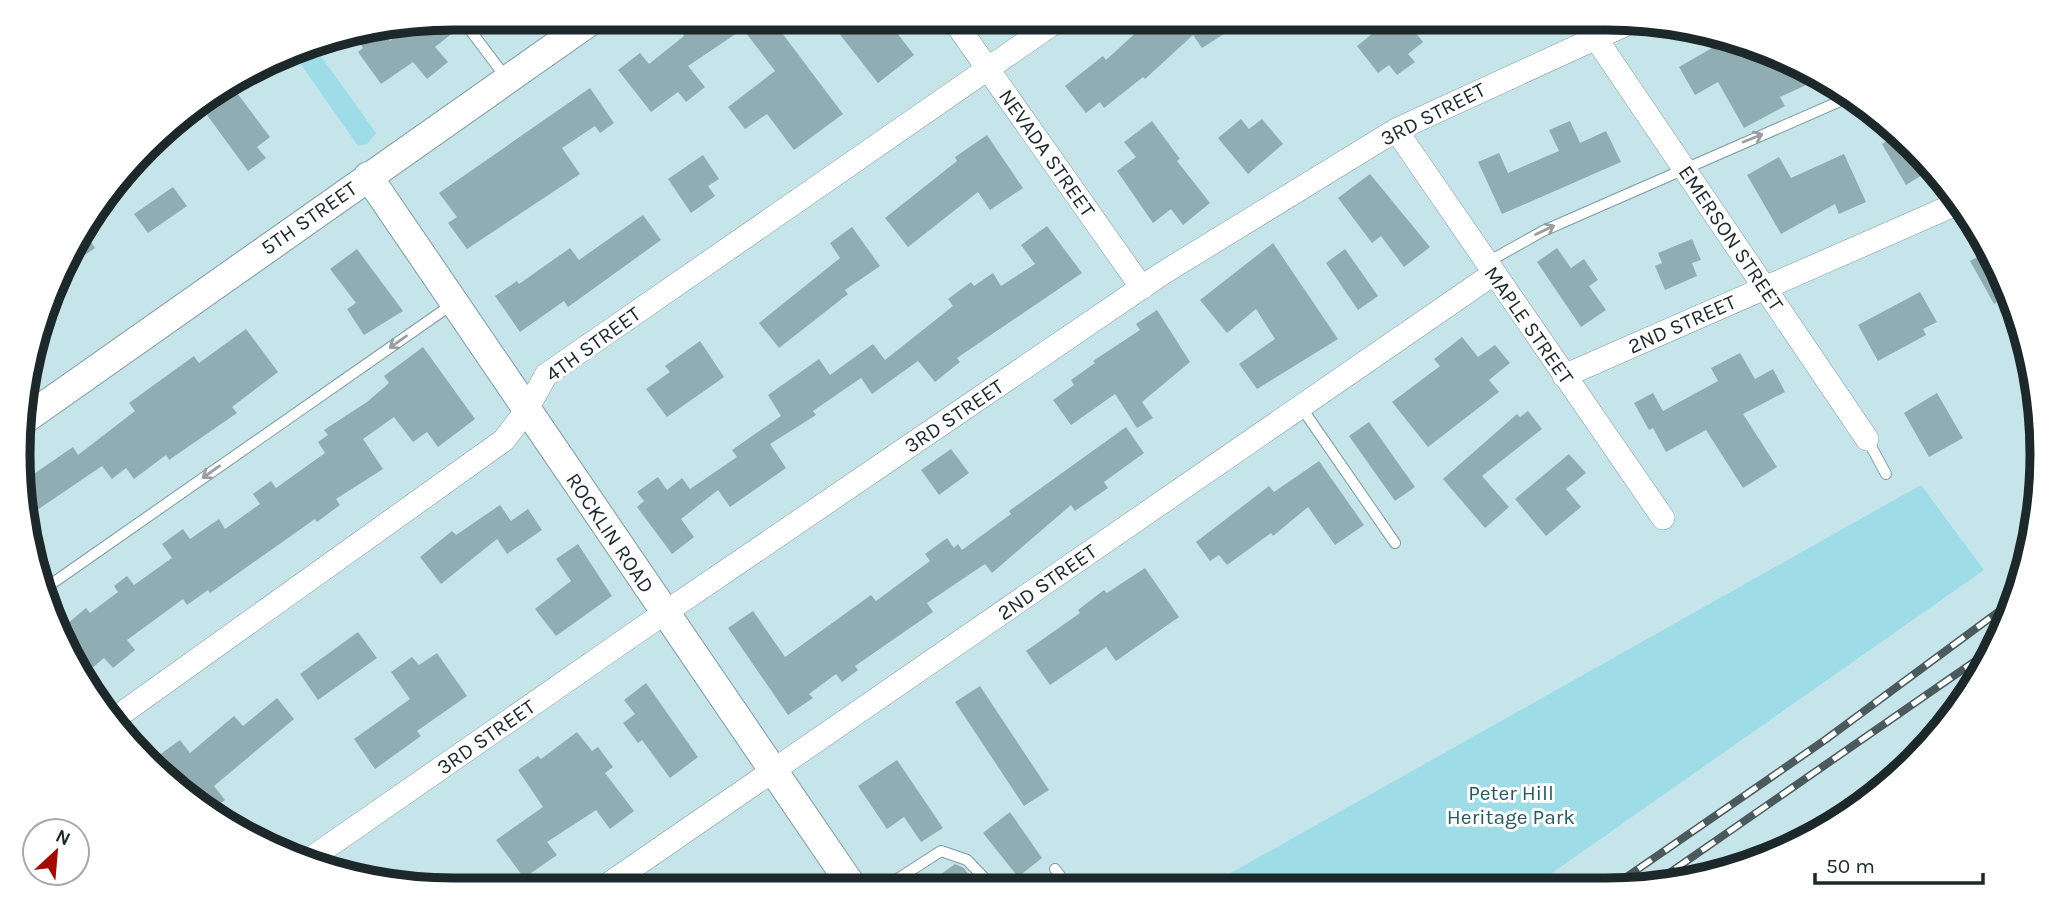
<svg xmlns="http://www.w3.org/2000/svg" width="2060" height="908" viewBox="0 0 2060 908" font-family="Karla,sans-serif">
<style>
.green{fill:#9edce7}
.building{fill:#90adb3}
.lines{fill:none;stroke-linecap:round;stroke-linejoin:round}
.service-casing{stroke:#7e9ba0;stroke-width:12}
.minor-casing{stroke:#7e9ba0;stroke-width:24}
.tertiary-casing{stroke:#7e9ba0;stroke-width:30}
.service{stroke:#fff;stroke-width:10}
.minor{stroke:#fff;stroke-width:23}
.tertiary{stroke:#fff;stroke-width:28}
.rail-casing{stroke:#4a5a5d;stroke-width:8}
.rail{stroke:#fff;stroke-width:5;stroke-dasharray:16;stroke-linecap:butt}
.oneway{stroke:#999ea0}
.labels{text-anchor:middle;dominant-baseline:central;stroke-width:6;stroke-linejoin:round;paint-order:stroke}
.street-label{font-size:21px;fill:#1d282b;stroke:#fff}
.park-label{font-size:21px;fill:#235a63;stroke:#fff}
.rim{fill:none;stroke:#1d282b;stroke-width:9}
</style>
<rect width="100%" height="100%" fill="#c6e5ea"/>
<path class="green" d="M 311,42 L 376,133 L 367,144 L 358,146 L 293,53 Z
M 1921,485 L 1984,570 L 1532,887 L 1204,888 Z"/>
<path class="building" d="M 672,18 L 777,18 L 786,30 L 782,33 L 843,114 L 794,150 L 767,114 L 745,129 L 728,107 L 775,71 L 743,29 L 688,66 L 705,87 L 686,102 L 678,92 L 651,112 L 618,70 L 640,53 L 649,64 L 684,36 Z
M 856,18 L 909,18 L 894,29 L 914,55 L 878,83 L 838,32 Z
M 1152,18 L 1159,18 L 1168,27 L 1182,18 L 1249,18 L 1202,48 L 1193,35 L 1145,79 L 1143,77 L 1104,108 L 1100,102 L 1086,113 L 1065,86 L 1103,56 L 1106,60 Z
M 1392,18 L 1404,18 L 1423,42 L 1408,54 L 1415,62 L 1397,75 L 1389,65 L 1378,73 L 1357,46 Z
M 445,19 L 455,31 L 435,47 L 448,62 L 427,79 L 413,62 L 381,84 L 358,52 L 363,48 L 354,34 L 381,30 L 390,41 L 409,25 Z
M 1724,41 L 1773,51 L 1817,80 L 1780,97 L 1785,106 L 1744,128 L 1718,82 L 1695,95 L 1679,67 Z
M 590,88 L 614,123 L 600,133 L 595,126 L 562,148 L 580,174 L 467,249 L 448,223 L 457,217 L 439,193 Z
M 237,93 L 270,137 L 257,147 L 266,158 L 248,171 L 207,115 Z
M 1241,119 L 1249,129 L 1262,119 L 1283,144 L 1248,174 L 1218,138 Z
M 1152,121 L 1180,159 L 1177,161 L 1210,203 L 1183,225 L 1171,209 L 1153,223 L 1117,171 L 1136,157 L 1124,142 Z
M 1570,121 L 1580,143 L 1606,131 L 1621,162 L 1502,214 L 1478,162 L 1499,153 L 1508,173 L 1559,151 L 1549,130 Z
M 1898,134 L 1909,141 L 1927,172 L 1906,185 L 1882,144 Z
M 987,135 L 1023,188 L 990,210 L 978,192 L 908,247 L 885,218 L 957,161 L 955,157 Z
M 1844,154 L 1866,202 L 1839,214 L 1835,204 L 1781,234 L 1747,175 L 1779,157 L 1791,178 Z
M 703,155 L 719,179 L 708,186 L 715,196 L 691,213 L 668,179 Z
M 1370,174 L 1430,247 L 1404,267 L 1381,236 L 1372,243 L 1338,198 Z
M 173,187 L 187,206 L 148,233 L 134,214 Z
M 643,215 L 661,240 L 568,307 L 564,301 L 520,332 L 495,296 L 517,281 L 519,284 L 570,248 L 579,260 Z
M 1047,226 L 1082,273 L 957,358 L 960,362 L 935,382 L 918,361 L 872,394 L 861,378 L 813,411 L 816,415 L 770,444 L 786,468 L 730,507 L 718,490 L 681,519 L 694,537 L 672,554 L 637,507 L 644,501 L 637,492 L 658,477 L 667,490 L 682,478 L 690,489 L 737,457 L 732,450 L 781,416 L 768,395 L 819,359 L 830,375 L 873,344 L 885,360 L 953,306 L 948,299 L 971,282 L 974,286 L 993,273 L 1001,286 L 1035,264 L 1021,245 Z
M 852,227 L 880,266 L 845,290 L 848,294 L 779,348 L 759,323 L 840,258 L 830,243 Z
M 82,228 L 95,248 L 63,270 L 76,235 Z
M 1692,239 L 1701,260 L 1692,263 L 1697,276 L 1665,290 L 1655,266 L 1662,263 L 1658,253 Z
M 1273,243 L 1338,339 L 1257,389 L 1239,364 L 1275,339 L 1256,309 L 1227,333 L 1200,300 Z
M 1557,248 L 1571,268 L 1584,259 L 1598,280 L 1589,286 L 1606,310 L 1581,327 L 1537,262 Z
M 357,249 L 403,311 L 364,335 L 347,309 L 356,303 L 330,269 Z
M 1345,249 L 1378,296 L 1358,310 L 1326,263 Z
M 1986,252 L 2009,287 L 2011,294 L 1994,304 L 1970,261 Z
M 1920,292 L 1937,322 L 1923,329 L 1926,335 L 1878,361 L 1858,325 Z
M 1157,310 L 1190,362 L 1142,402 L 1153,418 L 1137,428 L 1115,394 L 1071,425 L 1053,400 L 1074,385 L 1071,380 L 1095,363 L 1093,361 L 1140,330 L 1136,324 Z
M 246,329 L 278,372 L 232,407 L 237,413 L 169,460 L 166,455 L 134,479 L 126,468 L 112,479 L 102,466 L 24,519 L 22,482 L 73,447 L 78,455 L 135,411 L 129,403 L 194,356 L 199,363 Z
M 1462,337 L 1478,357 L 1495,345 L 1510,363 L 1489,380 L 1499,392 L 1428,447 L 1392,402 L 1440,366 L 1434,359 Z
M 700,341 L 724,377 L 667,417 L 646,389 L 670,372 L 665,366 Z
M 423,347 L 475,419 L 438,447 L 427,432 L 413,442 L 394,417 L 363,439 L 383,469 L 336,499 L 340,505 L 317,522 L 315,519 L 210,593 L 208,590 L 187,605 L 183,599 L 127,640 L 135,650 L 113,668 L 104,658 L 91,669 L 61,629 L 86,608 L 90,613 L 118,592 L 114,586 L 127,576 L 134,585 L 172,558 L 162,544 L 183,529 L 190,539 L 219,519 L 225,529 L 260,504 L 253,494 L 271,481 L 276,488 L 325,453 L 318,442 L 328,435 L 324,430 L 367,402 L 389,383 L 384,376 Z
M 1740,353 L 1755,379 L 1773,369 L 1785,392 L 1743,414 L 1777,467 L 1743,488 L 1706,430 L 1666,452 L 1653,428 L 1649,430 L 1634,403 L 1653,393 L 1663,411 L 1718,381 L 1711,368 Z
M 1937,393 L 1963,438 L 1929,457 L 1904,413 Z
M 1528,411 L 1542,429 L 1482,476 L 1509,507 L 1485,528 L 1443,479 L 1517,414 L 1520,417 Z
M 1369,422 L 1415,487 L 1395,501 L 1349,436 Z
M 1126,427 L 1144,453 L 1104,482 L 1108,488 L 1075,511 L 1071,505 L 992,573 L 985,564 L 927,603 L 933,612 L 855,666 L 858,670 L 842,682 L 836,674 L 809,694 L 813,698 L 788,715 L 728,628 L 753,611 L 785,657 L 871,595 L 876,601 L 930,561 L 925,554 L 947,538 L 954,548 L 958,544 L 962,550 L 1011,514 L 1009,511 Z
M 951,449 L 969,473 L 939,495 L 921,470 Z
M 1569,454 L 1586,473 L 1566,489 L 1581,507 L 1546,536 L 1515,499 Z
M 1319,461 L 1364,525 L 1335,545 L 1308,507 L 1273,536 L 1271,533 L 1227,565 L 1219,555 L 1210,561 L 1196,542 L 1269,486 L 1274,492 Z
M 500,505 L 511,521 L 528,509 L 542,530 L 507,554 L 497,539 L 441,584 L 420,557 L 452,531 L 456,535 Z
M 578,544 L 612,596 L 556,636 L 535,609 L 571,581 L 556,559 Z
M 1145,568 L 1179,617 L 1116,661 L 1106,647 L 1050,685 L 1026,651 L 1080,613 L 1078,610 L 1104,590 L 1107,593 Z
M 358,632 L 377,658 L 318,700 L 300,674 Z
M 437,653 L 467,696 L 417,731 L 421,736 L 375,769 L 354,739 L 410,699 L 391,672 L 412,657 L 419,665 Z
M 646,683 L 698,757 L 670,778 L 642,740 L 638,743 L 623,723 L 635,714 L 624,700 Z
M 980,686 L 1049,790 L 1024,806 L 955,702 Z
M 277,698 L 294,719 L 214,786 L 225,800 L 211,810 L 178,790 L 155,758 L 180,740 L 190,753 L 234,716 L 243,726 Z
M 577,732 L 592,751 L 598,747 L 613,767 L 605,773 L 634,811 L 610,829 L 596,810 L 547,842 L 557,855 L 524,878 L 496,840 L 543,807 L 518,770 L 538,756 L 541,759 Z
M 897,760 L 943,828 L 921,842 L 904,817 L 887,829 L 858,786 Z
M 1010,812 L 1042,858 L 1018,877 L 983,833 Z
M 955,864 L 964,868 L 978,889 L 920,889 Z"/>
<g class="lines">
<g class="service-casing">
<path id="service" d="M 461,18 L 507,79
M 1486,263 L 1543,231 L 1845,99
M 1301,407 L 1395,543
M 1867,439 L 1886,474
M 47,587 L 454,303
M 1055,869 L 1070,889
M 882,889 L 941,851 L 967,860 L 995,889"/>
</g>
<g class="minor-casing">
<path id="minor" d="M 952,18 L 1142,288
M 1595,37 L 1867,439
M 1396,130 L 1663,518
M 1564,376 L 1954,205
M 114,719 L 504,440 L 526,411 L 546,375 L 1061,18
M 307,861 L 641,629 L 1163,273 L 1396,130 L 1631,22
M 600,890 L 1493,274"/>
</g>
<g class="tertiary-casing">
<path id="tertiary" d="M 368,176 L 854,889
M 24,420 L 595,18"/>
</g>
<use href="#service" class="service"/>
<use href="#minor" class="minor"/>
<use href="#tertiary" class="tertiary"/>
<g class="rail-casing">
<path id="rail" d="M 1612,887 L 1825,740 L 2013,601
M 1649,887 L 1994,648"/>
</g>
<use href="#rail" class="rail"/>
</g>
<defs><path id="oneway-shaft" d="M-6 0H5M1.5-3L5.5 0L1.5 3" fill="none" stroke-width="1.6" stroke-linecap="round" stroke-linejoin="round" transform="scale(1.75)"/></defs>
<g class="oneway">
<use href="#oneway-shaft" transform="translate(1753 138) rotate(-22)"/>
<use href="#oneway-shaft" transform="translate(1545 230) rotate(-26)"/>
<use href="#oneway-shaft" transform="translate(398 342) rotate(145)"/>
<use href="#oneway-shaft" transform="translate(211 472) rotate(145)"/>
</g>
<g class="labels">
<g class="street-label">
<text transform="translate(1433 114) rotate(-27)">3RD STREET</text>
<text transform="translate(1047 153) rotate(55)">NEVADA STREET</text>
<text transform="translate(309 218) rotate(-35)">5TH STREET</text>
<text transform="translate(1731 238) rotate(56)">EMERSON STREET</text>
<text transform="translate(1682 324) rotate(-24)">2ND STREET</text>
<text transform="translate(1529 325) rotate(55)">MAPLE STREET</text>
<text transform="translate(593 344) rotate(-36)">4TH STREET</text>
<text transform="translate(954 416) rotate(-34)">3RD STREET</text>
<text transform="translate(610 533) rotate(56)">ROCKLIN ROAD</text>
<text transform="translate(1047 582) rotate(-35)">2ND STREET</text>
<text transform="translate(486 737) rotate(-35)">3RD STREET</text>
</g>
<g class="park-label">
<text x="1511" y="793">Peter Hill<tspan x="1511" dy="24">Heritage Park</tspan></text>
</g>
</g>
<path d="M0 0H2060V908H0ZM454 30H1606A424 424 0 0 1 2030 454V454A424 424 0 0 1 1606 878H454A424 424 0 0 1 30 454V454A424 424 0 0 1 454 30Z" fill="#fff" fill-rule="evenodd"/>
<path class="rim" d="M454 30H1606A424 424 0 0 1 2030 454V454A424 424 0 0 1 1606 878H454A424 424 0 0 1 30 454V454A424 424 0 0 1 454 30Z"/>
<g transform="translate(56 852) rotate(26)"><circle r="33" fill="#ffffff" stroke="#a5a9aa" stroke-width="2"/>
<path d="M0-5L12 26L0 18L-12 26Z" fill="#a20a02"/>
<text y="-10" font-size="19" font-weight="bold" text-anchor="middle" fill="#1d282b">N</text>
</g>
<path d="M1815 873v10h168v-10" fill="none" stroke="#1d282b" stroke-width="3.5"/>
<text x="1826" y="873" font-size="21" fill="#1d282b" stroke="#ffffff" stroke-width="5" paint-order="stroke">50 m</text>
</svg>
